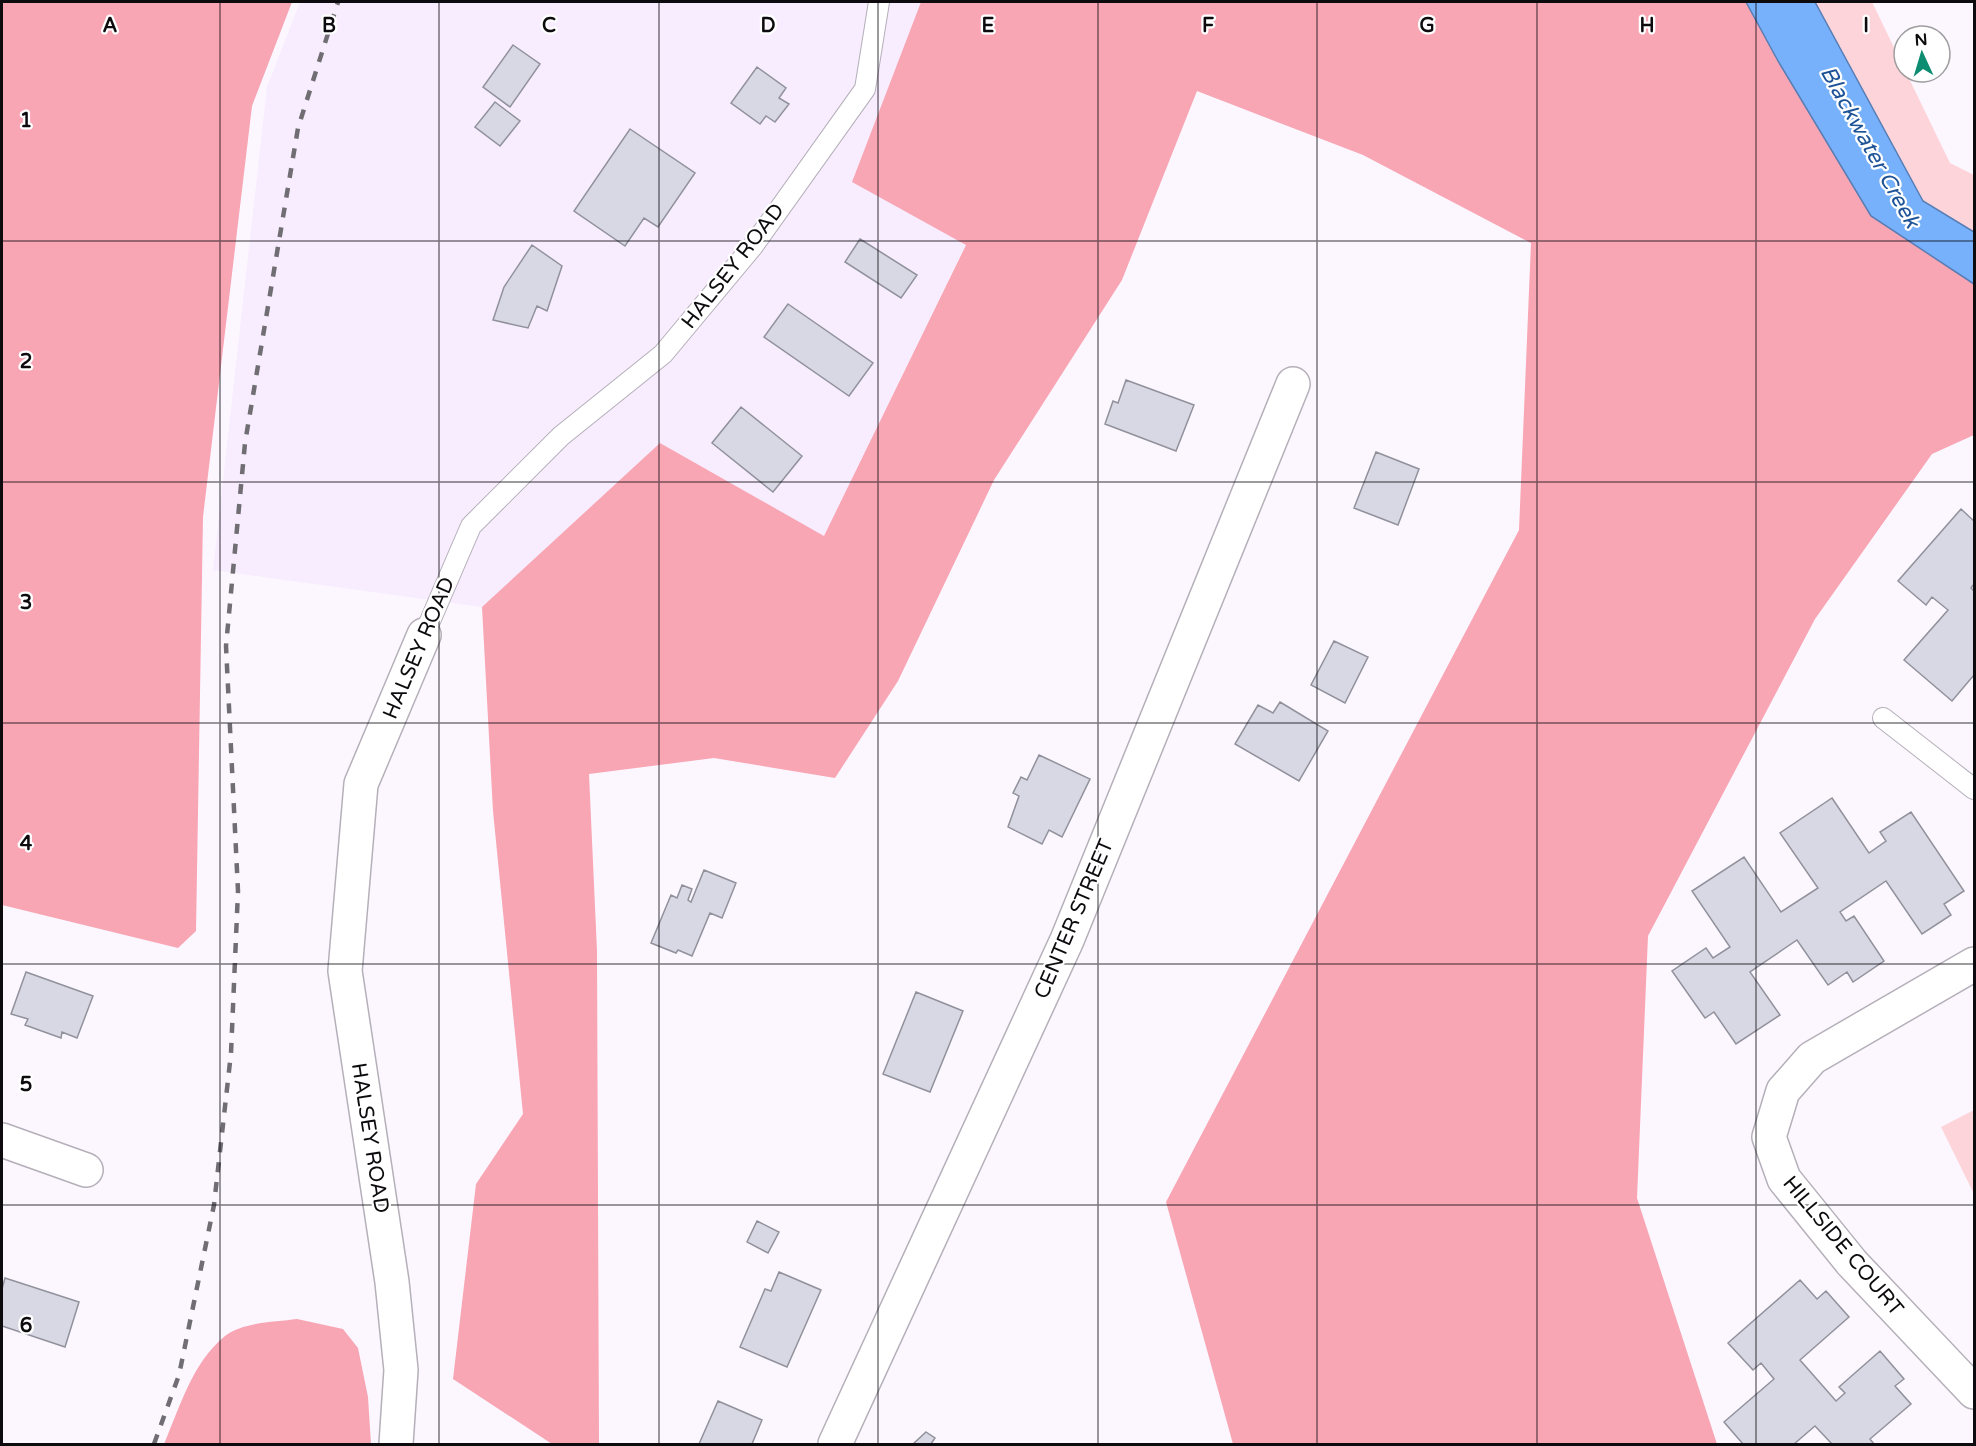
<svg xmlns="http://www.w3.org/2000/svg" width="1976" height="1446" viewBox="0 0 1976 1446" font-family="'Varela Round',sans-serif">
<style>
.built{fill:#f7edfe}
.green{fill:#fed4db}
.forest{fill:#f8a5b4}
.water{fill:#77b0fb;stroke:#577eb4;stroke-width:1.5}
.building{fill:#d7d8e3;stroke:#91919c;stroke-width:1.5}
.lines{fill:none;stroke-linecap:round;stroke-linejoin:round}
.service-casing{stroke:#b5afb9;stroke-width:22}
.minor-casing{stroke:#b5afb9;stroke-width:36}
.service{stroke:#fff;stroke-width:20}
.minor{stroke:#fff;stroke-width:33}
.rail{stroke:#716e73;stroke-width:4.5;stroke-dasharray:10 10;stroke-linecap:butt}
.grid{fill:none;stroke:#0d0b0e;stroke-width:1.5;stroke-opacity:0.55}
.labels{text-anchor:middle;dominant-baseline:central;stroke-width:4.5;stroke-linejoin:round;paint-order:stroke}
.street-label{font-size:21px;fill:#0d0b0e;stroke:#fff}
.water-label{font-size:22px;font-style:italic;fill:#1e5397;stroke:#fff}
.grid-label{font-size:20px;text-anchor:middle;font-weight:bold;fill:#0d0b0e;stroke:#fff;stroke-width:4.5;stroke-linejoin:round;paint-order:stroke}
</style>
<rect width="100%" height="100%" fill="#fcf7ff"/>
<path class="built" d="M 300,2 L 921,2 L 852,182 L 966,244 L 824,537 L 660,443 L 482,607 L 213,570 L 267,87 Z"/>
<path class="green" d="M 1638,2 L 1872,2 L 1950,163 L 1974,175 L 1974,364 Z
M 1974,1110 L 1974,1194 L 1941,1127 Z"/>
<path class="forest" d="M 2,2 L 292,2 L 252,106 L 203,517 L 196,931 L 178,948 L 2,905 Z
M 921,2 L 1746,2 L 1778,61 L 1908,241 L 1974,284 L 1974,435 L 1932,454 L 1815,619 L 1648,936 L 1637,1198 L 1717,1444 L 1233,1444 L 1166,1202 L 1519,530 L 1531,243 L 1363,155 L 1197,91 L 1122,280 L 994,480 L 898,681 L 835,778 L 714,758 L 589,774 L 597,951 L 599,1444 L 552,1444 L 453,1379 L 476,1184 L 523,1114 L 493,811 L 482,607 L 660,443 L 824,536 L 966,245 L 852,182 Z
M 297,1319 L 343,1329 L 358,1348 L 368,1397 L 371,1444 L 164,1444 C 180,1407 192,1363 225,1336 C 243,1322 275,1322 297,1319 Z"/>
<path class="water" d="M 1746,2 L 1815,2 L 1923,201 L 1974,232 L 1974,284 L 1871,216 L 1778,61 Z"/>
<path class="building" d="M 513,45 L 540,64 L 510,107 L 483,87 Z
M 757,67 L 786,88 L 779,98 L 789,104 L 775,122 L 766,116 L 760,124 L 731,103 Z
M 495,102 L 520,121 L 500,146 L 475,127 Z
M 630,129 L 695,173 L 658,227 L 644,218 L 625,246 L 574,211 Z
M 860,239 L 917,275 L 901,298 L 845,262 Z
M 532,245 L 562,266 L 547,311 L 537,306 L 528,328 L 493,320 L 504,287 Z
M 788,304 L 873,363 L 849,396 L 764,337 Z
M 1126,380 L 1194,405 L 1176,451 L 1105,424 L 1113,401 L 1118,403 Z
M 741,407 L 802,456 L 773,492 L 712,443 Z
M 1376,452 L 1419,469 L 1398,525 L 1354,508 Z
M 1961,509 L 1974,521 L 1974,584 L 1971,588 L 1974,591 L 1974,675 L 1952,701 L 1904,660 L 1948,610 L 1932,597 L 1926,605 L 1898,581 Z
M 1334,641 L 1368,657 L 1345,703 L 1311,685 Z
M 1280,702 L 1328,731 L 1299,781 L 1235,744 L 1258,705 L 1273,713 Z
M 1039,755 L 1090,779 L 1062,837 L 1049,830 L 1042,844 L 1008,827 L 1019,796 L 1013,793 L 1021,777 L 1027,780 Z
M 1832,798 L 1869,853 L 1886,841 L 1880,832 L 1911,812 L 1964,891 L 1944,904 L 1951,915 L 1922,934 L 1886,881 L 1840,912 L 1846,921 L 1854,916 L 1884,961 L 1853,982 L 1847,972 L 1828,985 L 1797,940 L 1750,972 L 1780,1015 L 1736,1044 L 1714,1012 L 1705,1018 L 1672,971 L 1706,948 L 1713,958 L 1730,947 L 1692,891 L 1744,857 L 1781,912 L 1818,888 L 1780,833 Z
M 704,870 L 736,883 L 722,918 L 710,913 L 692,956 L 678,950 L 676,953 L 651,943 L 671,895 L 677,898 L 682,885 L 692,889 L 688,900 L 691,902 Z
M 26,972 L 93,996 L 77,1038 L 62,1032 L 61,1038 L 25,1025 L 28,1019 L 11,1014 Z
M 916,992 L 963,1011 L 930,1092 L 883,1074 Z
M 757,1221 L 779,1232 L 768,1253 L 747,1242 Z
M 779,1272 L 821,1290 L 787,1367 L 740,1347 L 765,1289 L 771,1291 Z
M 5,1278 L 79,1302 L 65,1347 L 2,1326 L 2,1289 Z
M 1800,1280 L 1817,1299 L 1826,1291 L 1849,1317 L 1800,1360 L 1836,1401 L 1845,1393 L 1839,1387 L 1880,1351 L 1904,1379 L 1895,1386 L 1911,1404 L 1870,1439 L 1874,1444 L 1832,1444 L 1815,1426 L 1794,1444 L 1743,1444 L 1724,1422 L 1774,1379 L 1761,1363 L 1753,1370 L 1728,1343 Z
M 718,1401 L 762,1420 L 752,1444 L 699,1444 Z
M 926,1432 L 935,1438 L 931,1444 L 913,1444 Z"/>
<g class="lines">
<g class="service-casing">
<path id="service" d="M 424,635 L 471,526 L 561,436 L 663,354 L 753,246 L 865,89 L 879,2
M 1883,718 L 1974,789"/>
</g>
<g class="minor-casing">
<path id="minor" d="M 1974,964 L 1812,1058 L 1783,1091 L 1769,1137 L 1784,1179 L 1852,1263 L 1974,1392
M 2,1140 L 86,1170
M 396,1444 L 401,1370 L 392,1282 L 345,971 L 361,784 L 424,635
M 835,1444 L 1067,940 L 1293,384"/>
</g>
<use href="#service" class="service"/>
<use href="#minor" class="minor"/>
<path class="rail" d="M 154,1444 L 179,1375 L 214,1205 L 231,1053 L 238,891 L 226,646 L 245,443 L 298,128 L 338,2"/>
</g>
<path class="grid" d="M 220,2 L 220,1444M 439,2 L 439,1444M 659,2 L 659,1444M 878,2 L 878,1444M 1098,2 L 1098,1444M 1317,2 L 1317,1444M 1537,2 L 1537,1444M 1756,2 L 1756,1444M 2,241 L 1974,241M 2,482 L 1974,482M 2,723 L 1974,723M 2,964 L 1974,964M 2,1205 L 1974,1205"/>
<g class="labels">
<g class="street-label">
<text transform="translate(733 266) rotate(-52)">HALSEY ROAD</text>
<text transform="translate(419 648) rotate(-67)">HALSEY ROAD</text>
<text transform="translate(1074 919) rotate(-67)">CENTER STREET</text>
<text transform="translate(370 1138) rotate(81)">HALSEY ROAD</text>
<text transform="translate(1843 1246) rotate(50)">HILLSIDE COURT</text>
</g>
<g class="water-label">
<text transform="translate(1870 147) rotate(61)">Blackwater Creek</text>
</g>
</g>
<g class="grid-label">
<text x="110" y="32">A</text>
<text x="329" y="32">B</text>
<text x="549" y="32">C</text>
<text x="768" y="32">D</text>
<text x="988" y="32">E</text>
<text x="1208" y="32">F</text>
<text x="1427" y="32">G</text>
<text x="1647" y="32">H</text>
<text x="1866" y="32">I</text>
<text x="26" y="127">1</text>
<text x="26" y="368">2</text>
<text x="26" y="609">3</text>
<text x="26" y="850">4</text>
<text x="26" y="1091">5</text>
<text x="26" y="1332">6</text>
</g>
<rect width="1976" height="1446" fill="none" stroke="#0d0b0e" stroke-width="6"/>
<g transform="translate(1922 54) rotate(356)"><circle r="28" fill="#ffffff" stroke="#9e9d9f" stroke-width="1.5"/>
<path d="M0-4.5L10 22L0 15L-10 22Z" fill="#0c8c71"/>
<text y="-9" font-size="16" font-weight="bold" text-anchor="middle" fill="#0d0b0e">N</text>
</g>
</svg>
